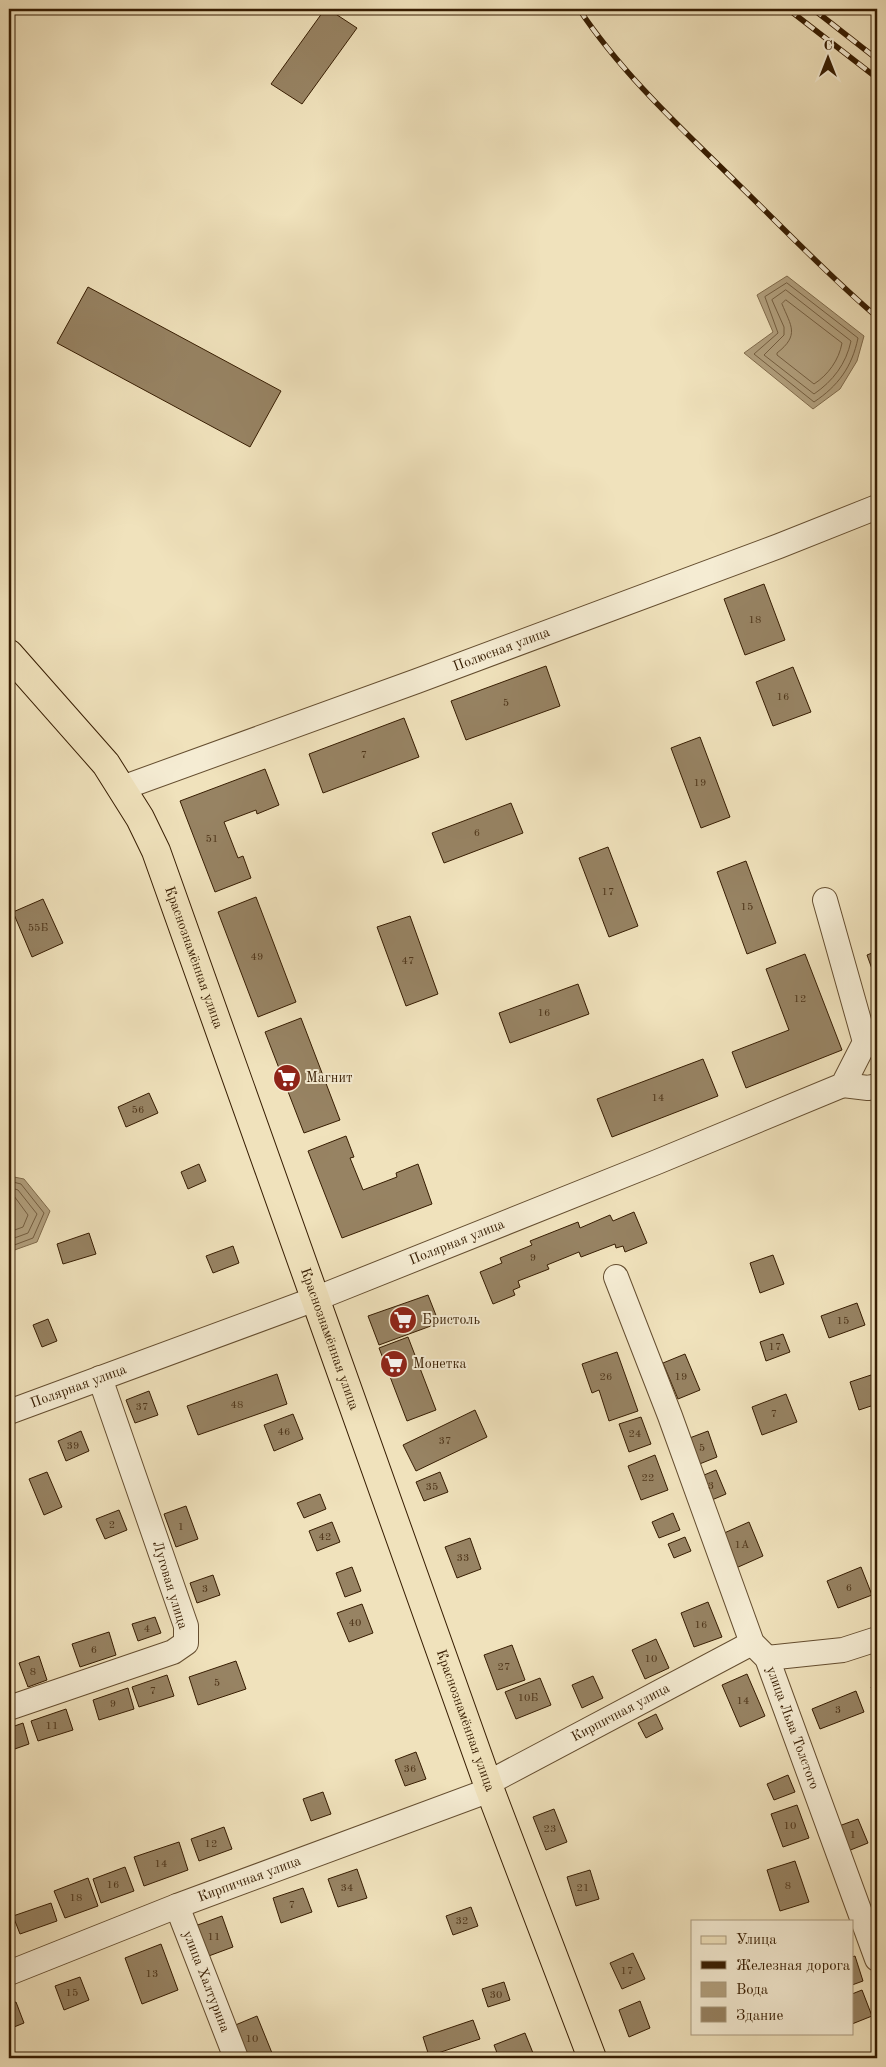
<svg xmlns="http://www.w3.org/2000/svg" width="886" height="2067" viewBox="0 0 886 2067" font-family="'Old Standard TT',serif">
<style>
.water{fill:#b19f7d;stroke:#806b4c}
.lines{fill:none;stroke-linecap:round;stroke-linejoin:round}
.shore{stroke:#745e40;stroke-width:1}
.building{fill:#978363;stroke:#371d02}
.minor-casing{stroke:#654e30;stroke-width:26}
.major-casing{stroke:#371d02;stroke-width:30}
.minor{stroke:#f5ecd3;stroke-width:24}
.major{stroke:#f0e2bc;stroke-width:28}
.rail-casing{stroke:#371d02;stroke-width:5.5}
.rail{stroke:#f5ecd3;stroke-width:4;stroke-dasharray:11;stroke-linecap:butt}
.labels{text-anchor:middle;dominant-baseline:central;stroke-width:4;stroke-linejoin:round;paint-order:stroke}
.number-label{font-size:11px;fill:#4f361a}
.street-label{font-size:14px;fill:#371d02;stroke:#f5ecd3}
.poi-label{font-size:14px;fill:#371d02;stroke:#f5ecd3;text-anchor:start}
</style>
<rect width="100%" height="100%" fill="#f0e2bc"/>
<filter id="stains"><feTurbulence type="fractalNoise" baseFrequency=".004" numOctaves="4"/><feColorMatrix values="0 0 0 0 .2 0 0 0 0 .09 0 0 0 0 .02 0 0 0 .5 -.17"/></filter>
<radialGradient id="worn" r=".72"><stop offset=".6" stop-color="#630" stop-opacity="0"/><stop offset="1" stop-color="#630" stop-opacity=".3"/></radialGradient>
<path class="water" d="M 787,276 L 864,336 L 857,361 L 840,389 L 813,409 L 744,353 L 773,332 L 757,295 Z
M 9,1176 L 24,1179 L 50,1211 L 37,1242 L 9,1252 Z"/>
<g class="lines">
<path class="shore" d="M 787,283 L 858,338 C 852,367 838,386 814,402 L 754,354 L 778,333 L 765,297 Z
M 786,290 L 851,341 C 846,364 833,381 814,394 L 764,355 L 784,335 L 784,327 L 772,300 Z
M 786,300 L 842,343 C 839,360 828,375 814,384 L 777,355 L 777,353 C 800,335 791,326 782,304 Z
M 9,1181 L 21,1184 L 44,1213 L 33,1238 L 9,1247
M 9,1187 L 18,1190 L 37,1214 L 28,1233 L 9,1240
M 9,1195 L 14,1196 L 28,1215 L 23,1227 L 9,1232"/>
</g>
<path class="building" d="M 325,9 L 328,9 L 357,28 L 302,104 L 271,84 Z
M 88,287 L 281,391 L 250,447 L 57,343 Z
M 764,584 L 785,640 L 745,655 L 724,599 Z
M 546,666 L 560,706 L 466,740 L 451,701 Z
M 793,667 L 811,712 L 773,726 L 756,682 Z
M 404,718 L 419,757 L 323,793 L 309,754 Z
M 700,737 L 730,817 L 701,828 L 671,748 Z
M 265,769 L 279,805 L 257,814 L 256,810 L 224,822 L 238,858 L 243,856 L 251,878 L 215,892 L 180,801 Z
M 511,803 L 523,833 L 444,863 L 432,833 Z
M 608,847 L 638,926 L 609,937 L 579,858 Z
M 746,861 L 776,943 L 747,954 L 717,872 Z
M 256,897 L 296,1002 L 258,1017 L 218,912 Z
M 43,899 L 63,943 L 32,957 L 13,912 Z
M 410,916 L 438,994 L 406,1006 L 377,927 Z
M 877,951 L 877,983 L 867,955 Z
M 805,954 L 842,1050 L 746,1088 L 732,1052 L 789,1030 L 766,969 Z
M 578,984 L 589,1014 L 510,1043 L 499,1013 Z
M 301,1018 L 340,1120 L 304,1133 L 265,1032 Z
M 703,1059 L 718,1096 L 612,1137 L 597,1099 Z
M 149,1093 L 158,1113 L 126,1127 L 118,1107 Z
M 346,1136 L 354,1157 L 350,1158 L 363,1190 L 397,1177 L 396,1173 L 418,1164 L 432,1204 L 342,1238 L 308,1151 Z
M 199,1164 L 206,1181 L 188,1189 L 181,1172 Z
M 634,1212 L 647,1243 L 625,1252 L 623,1246 L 616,1248 L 615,1244 L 581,1257 L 579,1252 L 547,1265 L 549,1269 L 518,1281 L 520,1287 L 513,1290 L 515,1295 L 493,1304 L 480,1272 L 502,1263 L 500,1258 L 532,1245 L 530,1241 L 578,1222 L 580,1228 L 610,1215 L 613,1221 Z
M 89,1233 L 96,1254 L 63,1264 L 57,1244 Z
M 233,1246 L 239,1263 L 213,1273 L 206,1256 Z
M 773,1255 L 784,1284 L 760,1293 L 750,1263 Z
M 428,1295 L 439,1323 L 379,1345 L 368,1316 Z
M 857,1303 L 865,1325 L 829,1338 L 821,1316 Z
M 48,1319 L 57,1341 L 42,1347 L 33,1325 Z
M 783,1334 L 790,1352 L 766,1361 L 760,1342 Z
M 408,1337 L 436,1410 L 407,1421 L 379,1348 Z
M 617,1352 L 638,1411 L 609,1421 L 599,1390 L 592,1393 L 582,1364 Z
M 685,1354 L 700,1390 L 678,1399 L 663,1363 Z
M 877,1373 L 877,1404 L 859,1410 L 850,1382 Z
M 277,1374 L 287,1404 L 198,1435 L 187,1406 Z
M 149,1391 L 158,1415 L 135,1423 L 126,1400 Z
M 786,1394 L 797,1422 L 762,1435 L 752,1407 Z
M 475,1410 L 487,1437 L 416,1471 L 403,1445 Z
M 293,1414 L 303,1439 L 274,1451 L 264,1425 Z
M 641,1417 L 651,1444 L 629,1452 L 619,1424 Z
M 81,1431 L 89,1451 L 66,1461 L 58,1441 Z
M 708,1431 L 717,1457 L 697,1465 L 687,1439 Z
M 655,1455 L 668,1490 L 641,1500 L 628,1466 Z
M 716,1470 L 726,1494 L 707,1502 L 697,1478 Z
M 47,1472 L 62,1507 L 44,1515 L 29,1479 Z
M 440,1472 L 448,1492 L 424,1501 L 416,1482 Z
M 320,1494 L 326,1509 L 304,1518 L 297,1503 Z
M 186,1506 L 198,1539 L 176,1547 L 164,1514 Z
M 119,1510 L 127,1530 L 105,1539 L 96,1519 Z
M 673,1513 L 680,1530 L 659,1538 L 652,1522 Z
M 332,1522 L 340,1542 L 317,1551 L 309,1531 Z
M 749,1522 L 763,1556 L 736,1568 L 722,1534 Z
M 685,1537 L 691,1551 L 674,1558 L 668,1544 Z
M 470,1538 L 481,1569 L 457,1578 L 445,1547 Z
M 352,1567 L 361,1591 L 345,1597 L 336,1573 Z
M 861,1567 L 872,1595 L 838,1608 L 827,1581 Z
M 213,1575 L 220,1595 L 197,1603 L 190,1583 Z
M 708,1602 L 722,1637 L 694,1647 L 681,1613 Z
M 362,1604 L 373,1633 L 349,1642 L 337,1613 Z
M 155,1617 L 161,1633 L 138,1641 L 132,1624 Z
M 109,1632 L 116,1655 L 80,1667 L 72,1644 Z
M 656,1639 L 669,1668 L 645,1679 L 632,1650 Z
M 512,1645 L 525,1680 L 497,1690 L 484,1655 Z
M 39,1656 L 47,1680 L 28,1687 L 19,1663 Z
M 236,1661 L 246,1689 L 198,1705 L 189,1677 Z
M 747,1674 L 765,1716 L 740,1727 L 722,1685 Z
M 167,1675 L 174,1696 L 139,1707 L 132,1687 Z
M 593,1676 L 603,1698 L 582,1708 L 572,1685 Z
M 540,1678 L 551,1705 L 516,1719 L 505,1692 Z
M 877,1684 L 877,1701 L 871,1687 Z
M 128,1688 L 134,1709 L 99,1720 L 93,1700 Z
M 856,1691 L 864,1712 L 820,1729 L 812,1709 Z
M 66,1709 L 73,1730 L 38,1741 L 31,1721 Z
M 656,1714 L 663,1729 L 646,1738 L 638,1723 Z
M 23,1723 L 29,1744 L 9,1751 L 9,1728 Z
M 416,1752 L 426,1779 L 405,1786 L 395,1760 Z
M 788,1775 L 795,1792 L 774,1800 L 767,1784 Z
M 323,1792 L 331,1814 L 311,1821 L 303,1799 Z
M 797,1805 L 809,1838 L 783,1847 L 771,1814 Z
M 554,1809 L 567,1842 L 546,1850 L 533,1817 Z
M 858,1819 L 868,1843 L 848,1851 L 839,1826 Z
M 224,1827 L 232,1849 L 199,1861 L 191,1839 Z
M 179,1842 L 188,1870 L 144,1886 L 134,1857 Z
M 795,1861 L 809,1902 L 780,1911 L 767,1870 Z
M 125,1867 L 134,1891 L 101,1903 L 93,1879 Z
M 357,1869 L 367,1898 L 338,1907 L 328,1879 Z
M 590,1870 L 599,1899 L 576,1906 L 567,1877 Z
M 88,1878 L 98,1906 L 65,1918 L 54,1891 Z
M 303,1888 L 312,1912 L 281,1923 L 273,1898 Z
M 51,1903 L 57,1921 L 20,1934 L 13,1916 Z
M 471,1907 L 478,1926 L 453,1935 L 446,1916 Z
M 222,1916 L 233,1947 L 206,1957 L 195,1926 Z
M 161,1944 L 178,1990 L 142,2004 L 125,1958 Z
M 633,1953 L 645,1979 L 622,1989 L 610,1963 Z
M 855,1956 L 863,1981 L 852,1985 L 852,1957 Z
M 80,1977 L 89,2000 L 64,2010 L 55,1986 Z
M 504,1982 L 510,2000 L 488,2007 L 482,1989 Z
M 862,1990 L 872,2016 L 852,2024 L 852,1994 Z
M 640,2001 L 650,2028 L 629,2037 L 619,2010 Z
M 16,2002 L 24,2023 L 9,2029 L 9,2004 Z
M 257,2016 L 272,2053 L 259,2058 L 246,2058 L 233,2026 Z
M 473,2020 L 480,2039 L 429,2056 L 423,2037 Z
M 525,2033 L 535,2058 L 499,2058 L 494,2045 Z
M 863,2053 L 877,2058 L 861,2058 Z"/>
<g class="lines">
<g class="minor-casing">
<g id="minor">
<path id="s1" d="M 122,788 L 417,681 L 779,546 L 877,507"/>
<path d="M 825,900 L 865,1042"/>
<path d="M 843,1085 L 868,1088 L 877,1086"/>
<path id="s2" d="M 616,1277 L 670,1416 L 752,1643 L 767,1658 L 877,1959"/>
<path id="s3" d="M 9,1412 L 315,1299 L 657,1162 L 843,1085 L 865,1042 L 877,1045"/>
<path d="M 767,1658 L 843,1650 L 877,1639"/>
<path d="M 9,1708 L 173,1652 L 186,1643 L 186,1626 L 100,1378"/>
<path id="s4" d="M 488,1783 L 752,1643"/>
<path id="s5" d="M 177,1906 L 236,2058"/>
<path id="s6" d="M 9,1973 L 177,1906 L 490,1790"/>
</g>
</g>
<g class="major-casing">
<g id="major">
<path id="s7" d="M 9,654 L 106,764 L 140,818 L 156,851 L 490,1790 L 592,2058"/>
</g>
</g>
<use href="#minor" class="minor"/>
<use href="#major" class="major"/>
<g class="rail-casing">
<path id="rail" d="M 579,9 C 622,74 681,128 737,183 C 783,228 828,275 877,317
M 788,9 L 877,78
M 813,9 L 877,59"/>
</g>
<use href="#rail" class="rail"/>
</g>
<defs>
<g id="supermarket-disc" transform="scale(1.4375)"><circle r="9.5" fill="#8f2418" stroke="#f5ecd3"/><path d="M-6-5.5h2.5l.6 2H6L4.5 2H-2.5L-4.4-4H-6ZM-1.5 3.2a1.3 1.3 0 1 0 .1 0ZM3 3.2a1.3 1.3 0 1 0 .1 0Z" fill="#fff"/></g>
</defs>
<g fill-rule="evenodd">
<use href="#supermarket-disc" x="287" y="1078"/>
<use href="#supermarket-disc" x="403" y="1320"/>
<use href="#supermarket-disc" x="394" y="1364"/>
</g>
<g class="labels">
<g class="number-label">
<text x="755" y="620">18</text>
<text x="783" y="697">16</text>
<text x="506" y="703">5</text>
<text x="364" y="755">7</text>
<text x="700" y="783">19</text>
<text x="477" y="833">6</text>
<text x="212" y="839">51</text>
<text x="608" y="892">17</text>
<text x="747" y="907">15</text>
<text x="38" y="928">55Б</text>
<text x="257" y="957">49</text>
<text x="408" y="961">47</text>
<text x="800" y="999">12</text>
<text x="544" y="1013">16</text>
<text x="658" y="1098">14</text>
<text x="138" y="1110">56</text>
<text x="533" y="1258">9</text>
<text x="843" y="1321">15</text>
<text x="775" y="1347">17</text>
<text x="606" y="1377">26</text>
<text x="681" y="1377">19</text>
<text x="237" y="1405">48</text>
<text x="142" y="1407">37</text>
<text x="774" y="1414">7</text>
<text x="284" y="1432">46</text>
<text x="635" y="1434">24</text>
<text x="445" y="1441">37</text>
<text x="73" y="1446">39</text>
<text x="702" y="1448">5</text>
<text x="648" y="1478">22</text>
<text x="711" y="1486">3</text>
<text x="432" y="1487">35</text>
<text x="112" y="1525">2</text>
<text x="181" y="1527">1</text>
<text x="325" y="1537">42</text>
<text x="742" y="1545">1А</text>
<text x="463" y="1558">33</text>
<text x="849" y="1588">6</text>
<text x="205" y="1589">3</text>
<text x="355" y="1623">40</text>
<text x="701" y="1625">16</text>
<text x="147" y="1629">4</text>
<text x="94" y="1650">6</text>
<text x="651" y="1659">10</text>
<text x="504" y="1667">27</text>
<text x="33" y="1672">8</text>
<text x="217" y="1683">5</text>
<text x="153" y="1691">7</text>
<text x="528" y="1698">10Б</text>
<text x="743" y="1701">14</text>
<text x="113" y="1704">9</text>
<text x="838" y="1710">3</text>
<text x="52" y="1726">11</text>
<text x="410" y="1769">36</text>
<text x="790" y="1826">10</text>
<text x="550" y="1829">23</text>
<text x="853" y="1835">1</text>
<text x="211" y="1844">12</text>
<text x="161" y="1864">14</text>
<text x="113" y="1885">16</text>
<text x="788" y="1886">8</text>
<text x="347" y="1888">34</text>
<text x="583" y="1888">21</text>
<text x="76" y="1898">18</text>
<text x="292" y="1905">7</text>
<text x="462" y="1921">32</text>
<text x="214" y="1937">11</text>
<text x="627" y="1971">17</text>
<text x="152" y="1974">13</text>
<text x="72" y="1993">15</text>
<text x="496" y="1995">30</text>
<text x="252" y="2039">10</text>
</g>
<g class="street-label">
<text stroke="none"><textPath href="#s1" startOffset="404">Полюсная улица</textPath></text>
<text stroke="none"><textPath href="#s7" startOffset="360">Краснознамённая улица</textPath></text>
<text stroke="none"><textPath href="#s3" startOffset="479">Полярная улица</textPath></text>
<text stroke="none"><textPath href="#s7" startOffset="765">Краснознамённая улица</textPath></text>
<text stroke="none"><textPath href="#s3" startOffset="74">Полярная улица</textPath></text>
<text transform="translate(170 1585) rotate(73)">Луговая улица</text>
<text stroke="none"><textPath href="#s4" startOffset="150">Кирпичная улица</textPath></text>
<text stroke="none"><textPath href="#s7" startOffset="1170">Краснознамённая улица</textPath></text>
<text stroke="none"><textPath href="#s2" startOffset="486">улица Льва Толстого</textPath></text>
<text stroke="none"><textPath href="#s6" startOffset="258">Кирпичная улица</textPath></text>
<text stroke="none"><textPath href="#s5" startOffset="81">улица Халтурина</textPath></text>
</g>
<g class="poi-label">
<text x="306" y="1078">Магнит</text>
<text x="422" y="1320">Бристоль</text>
<text x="413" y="1364">Монетка</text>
</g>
</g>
<rect width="886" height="2067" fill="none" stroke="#f0e2bc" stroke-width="30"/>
<rect x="10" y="10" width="866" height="2047" fill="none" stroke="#371d02" stroke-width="2.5"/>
<rect x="15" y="15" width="856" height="2037" fill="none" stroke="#371d02"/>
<rect x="691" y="1920" width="162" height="115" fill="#f5ecd3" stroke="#a9997f"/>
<rect x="701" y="1936" width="25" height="8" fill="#f0e2bc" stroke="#a9997f"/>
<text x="736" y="1944" font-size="15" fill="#371d02">Улица</text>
<rect x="701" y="1961" width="25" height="8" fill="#371d02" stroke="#a9997f"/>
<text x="736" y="1970" font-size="15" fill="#371d02">Железная дорога</text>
<rect x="701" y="1982" width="25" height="15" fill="#b19f7d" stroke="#a9997f"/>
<text x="736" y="1994" font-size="15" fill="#371d02">Вода</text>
<rect x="701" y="2007" width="25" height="15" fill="#978363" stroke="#a9997f"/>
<text x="736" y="2020" font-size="15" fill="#371d02">Здание</text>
<g transform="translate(828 58)" stroke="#f5ecd3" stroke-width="4" paint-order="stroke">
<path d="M0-4L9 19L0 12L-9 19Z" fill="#371d02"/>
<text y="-8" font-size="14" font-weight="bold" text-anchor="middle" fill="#371d02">С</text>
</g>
<rect width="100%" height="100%" filter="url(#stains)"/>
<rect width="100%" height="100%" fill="url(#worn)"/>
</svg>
